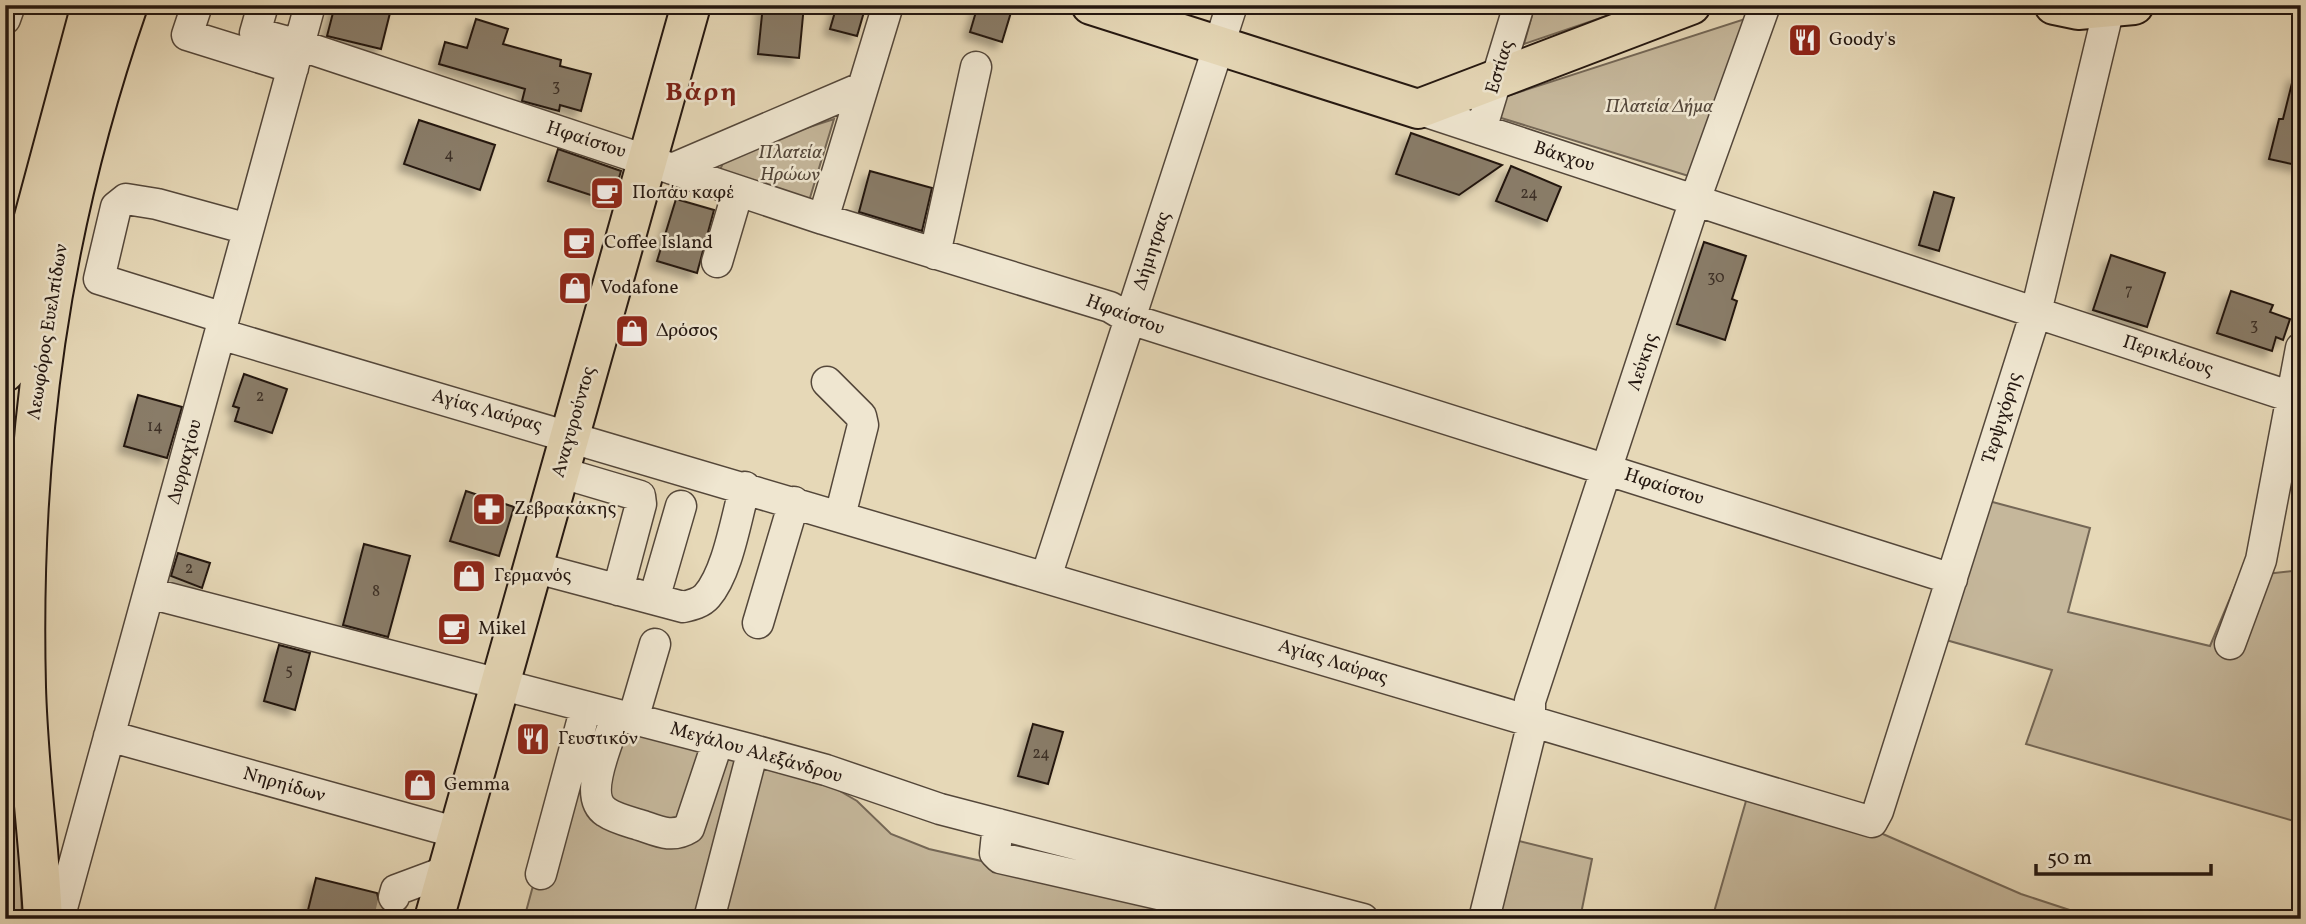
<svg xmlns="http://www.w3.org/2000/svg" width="2306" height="924" viewBox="0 0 2306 924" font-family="Vollkorn,serif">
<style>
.green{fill:#c5b79b;stroke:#746756;stroke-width:2}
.building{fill:#897b67;stroke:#241710;stroke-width:2;filter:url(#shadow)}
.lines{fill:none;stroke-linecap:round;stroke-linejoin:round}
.minor-tunnel{stroke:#bfb196;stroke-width:30;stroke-dasharray:30 15;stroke-linecap:butt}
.minor-casing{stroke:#54473a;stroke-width:33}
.major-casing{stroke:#241710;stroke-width:42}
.minor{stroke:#efe6d0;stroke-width:30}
.major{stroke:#e6d8b7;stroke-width:38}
.labels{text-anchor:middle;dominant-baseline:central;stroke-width:5;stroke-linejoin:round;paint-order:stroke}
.number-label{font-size:16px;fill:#3d3026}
.poi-label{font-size:19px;fill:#241710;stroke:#efe6d0;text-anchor:start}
.street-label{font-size:19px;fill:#241710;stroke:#efe6d0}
.park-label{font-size:19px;font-style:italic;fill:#54473a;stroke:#efe6d0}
.district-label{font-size:26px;font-weight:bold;letter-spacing:2px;fill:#7a1f14;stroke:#efe6d0}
</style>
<defs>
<filter id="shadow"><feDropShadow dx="-6" dy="6" stdDeviation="3.5" flood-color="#0004"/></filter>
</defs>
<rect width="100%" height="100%" fill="#e6d8b7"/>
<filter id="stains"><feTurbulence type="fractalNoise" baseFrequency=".00286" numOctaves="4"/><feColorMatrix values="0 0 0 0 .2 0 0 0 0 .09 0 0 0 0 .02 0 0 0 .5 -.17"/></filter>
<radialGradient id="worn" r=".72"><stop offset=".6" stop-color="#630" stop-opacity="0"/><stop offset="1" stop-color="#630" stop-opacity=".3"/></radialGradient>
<path class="green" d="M 1535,5 L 1639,5 L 1524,44 Z
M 1748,18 L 1695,178 L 1498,117 L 1507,96 Z
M 834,119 L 809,201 L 719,172 L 727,154 Z
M 1985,500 L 2090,528 L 2068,612 L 2210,646 L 2239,577 L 2301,570 L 2301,823 L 2026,744 L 2052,670 L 1946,640 Z
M 9,529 L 22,919 L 5,919 L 5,585 Z
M 579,716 L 814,776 L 857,801 L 891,834 L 929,849 L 1235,919 L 524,919 Z
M 1748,794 L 1876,831 L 2021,894 L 2097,919 L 1712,919 Z
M 1511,839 L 1592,859 L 1580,919 L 1489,919 Z"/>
<path class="building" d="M 335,5 L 392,5 L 381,49 L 327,36 Z
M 763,5 L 804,5 L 799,58 L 758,54 Z
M 837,5 L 866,5 L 857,36 L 830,29 Z
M 978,5 L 1012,9 L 1002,42 L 970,32 Z
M 476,19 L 508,29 L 503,44 L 561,60 L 560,66 L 591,74 L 581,111 L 560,105 L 559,111 L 522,101 L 525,89 L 439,64 L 445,42 L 467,48 Z
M 2294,75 L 2301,76 L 2301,166 L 2269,159 L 2279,119 L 2283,119 Z
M 419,120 L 495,145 L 480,190 L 404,164 Z
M 1411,133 L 1502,165 L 1459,195 L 1396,174 Z
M 558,149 L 621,171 L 612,202 L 548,181 Z
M 1511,166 L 1561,187 L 1547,221 L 1496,201 Z
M 870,171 L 932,188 L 922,231 L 859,212 Z
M 1934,192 L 1954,198 L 1939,251 L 1919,245 Z
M 676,199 L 714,210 L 697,273 L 657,261 Z
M 1704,242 L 1746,256 L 1732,299 L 1737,301 L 1725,340 L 1677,324 Z
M 2111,255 L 2165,273 L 2147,327 L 2093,310 Z
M 2231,291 L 2273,305 L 2270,312 L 2290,319 L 2283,340 L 2276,337 L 2272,351 L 2217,333 Z
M 244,374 L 287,389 L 272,433 L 235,421 L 239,408 L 233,406 Z
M 138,395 L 182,407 L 167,458 L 124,446 Z
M 466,491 L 514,507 L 499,556 L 450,541 Z
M 364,544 L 410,556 L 388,637 L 343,625 Z
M 178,553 L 210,563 L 202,588 L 171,576 Z
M 279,645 L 310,653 L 295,710 L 264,701 Z
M 1033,724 L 1063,732 L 1048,784 L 1018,776 Z
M 316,878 L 377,893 L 381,909 L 390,914 L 400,913 L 398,919 L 323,919 L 307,914 Z"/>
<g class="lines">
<path class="minor-tunnel" d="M 389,919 L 394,897"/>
<g class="minor-casing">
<path id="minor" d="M 197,5 L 187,35 L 293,68
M 263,5 L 255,33 L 299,45 L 823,219 L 1110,307 L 1130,319 L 1952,579
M 5,19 L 10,5
M 1418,109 L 2301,400
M 1481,130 L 1519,5
M 672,169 L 861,88
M 823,219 L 888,5
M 935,254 L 976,67
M 717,262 L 738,191
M 224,318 L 99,279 L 116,207 L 126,199 L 157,204 L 248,229
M 220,334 L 1872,822 L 1878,811 L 2036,312 L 2109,8
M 827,382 L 861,416 L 863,425 L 840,516
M 559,472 L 640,496 L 641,504 L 618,590
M 533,567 L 683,607 C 692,605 701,603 707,596 C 728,572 736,518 745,487
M 1046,577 L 1232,5
M 149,593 L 753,750 L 826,770 L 940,809 L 1363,919
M 654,599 L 681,506
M 758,623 L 794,502
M 2230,644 L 2261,560 L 2301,348
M 617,715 C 610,738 581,796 606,812 C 616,819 631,822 643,826 C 660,832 673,838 689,828 L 718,741
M 633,719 L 655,644
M 109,736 L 458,833
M 998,824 L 995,853 L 1000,858 L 1268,919
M 541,874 L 586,707
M 394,897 L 396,890 L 447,871
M 59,919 L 310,5
M 709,919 L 753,750
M 1484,919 L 1530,734 L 1530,701 L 1695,200 L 1765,5"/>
</g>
<g class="major-casing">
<path id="major" d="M 1091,5 L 1418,109 L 1691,5
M 2054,5 L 2078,10 L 2134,5
M 5,372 L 33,221 L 91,5
M 43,919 C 39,841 28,764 26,687 C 20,450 50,229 128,5
M 434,919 L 691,5"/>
</g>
<use href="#minor" class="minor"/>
<use href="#major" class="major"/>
</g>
<defs>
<g id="restaurant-square" transform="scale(1.75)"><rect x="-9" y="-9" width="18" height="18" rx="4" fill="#8f2418" stroke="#efe6d0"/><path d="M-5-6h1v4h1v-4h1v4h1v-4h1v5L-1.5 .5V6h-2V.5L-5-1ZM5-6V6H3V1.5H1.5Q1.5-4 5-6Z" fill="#fff"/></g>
<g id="cafe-square" transform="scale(1.75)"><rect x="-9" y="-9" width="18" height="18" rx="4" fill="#8f2418" stroke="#efe6d0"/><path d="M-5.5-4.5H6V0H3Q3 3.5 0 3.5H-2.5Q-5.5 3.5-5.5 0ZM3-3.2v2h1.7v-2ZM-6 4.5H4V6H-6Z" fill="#fff"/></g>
<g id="shop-square" transform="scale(1.75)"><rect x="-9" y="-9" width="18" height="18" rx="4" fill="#8f2418" stroke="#efe6d0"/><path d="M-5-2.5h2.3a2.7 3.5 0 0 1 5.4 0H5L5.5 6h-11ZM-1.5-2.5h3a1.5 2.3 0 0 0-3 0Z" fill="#fff"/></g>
<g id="pharmacy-square" transform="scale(1.75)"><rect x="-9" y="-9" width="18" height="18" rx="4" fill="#8f2418" stroke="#efe6d0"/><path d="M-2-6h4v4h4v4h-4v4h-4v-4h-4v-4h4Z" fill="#fff"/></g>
</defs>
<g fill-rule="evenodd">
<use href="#restaurant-square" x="1805" y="40"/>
<use href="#cafe-square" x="607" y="193"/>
<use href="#cafe-square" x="579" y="243"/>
<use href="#shop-square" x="575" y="288"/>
<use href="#shop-square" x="632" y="331"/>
<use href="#pharmacy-square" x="489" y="509"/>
<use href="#shop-square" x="469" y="576"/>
<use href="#cafe-square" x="454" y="629"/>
<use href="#restaurant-square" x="533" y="739"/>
<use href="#shop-square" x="420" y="785"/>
</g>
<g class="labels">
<g class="number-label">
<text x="556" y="87">3</text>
<text x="449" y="155">4</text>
<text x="1529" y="194">24</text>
<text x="1716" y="278">30</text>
<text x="2129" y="291">7</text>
<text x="2254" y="326">3</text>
<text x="260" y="397">2</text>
<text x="155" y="427">14</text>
<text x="189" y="569">2</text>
<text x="376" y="592">8</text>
<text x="289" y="671">5</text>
<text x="1041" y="754">24</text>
</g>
<g class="poi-label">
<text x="1829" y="40">Goody's</text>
<text x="632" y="193">Ποπάυ καφέ</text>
<text x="604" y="243">Coffee Island</text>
<text x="600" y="288">Vodafone</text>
<text x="656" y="331">Δρόσος</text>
<text x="514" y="509">Ζεβρακάκης</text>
<text x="494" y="576">Γερμανός</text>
<text x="478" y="629">Mikel</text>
<text x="558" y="739">Γευστικόν</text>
<text x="444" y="785">Gemma</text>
</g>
<g class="street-label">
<text transform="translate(1500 67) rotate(-73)">Εστίας</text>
<text transform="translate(586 140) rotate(18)">Ηφαίστου</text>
<text transform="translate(1564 157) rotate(18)">Βάκχου</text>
<text transform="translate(1152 251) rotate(-72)">Δήμητρας</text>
<text transform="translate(1125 315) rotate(21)">Ηφαίστου</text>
<text transform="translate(48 332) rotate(-81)">Λεωφόρος Ευελπίδων</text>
<text transform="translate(2168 356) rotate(18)">Περικλέους</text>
<text transform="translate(1643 362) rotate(-72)">Λεύκης</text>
<text transform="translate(487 411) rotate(16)">Αγίας Λαύρας</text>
<text transform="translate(2002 418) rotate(-73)">Τερψιχόρης</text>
<text transform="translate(574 422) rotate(-74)">Αναγυρούντος</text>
<text transform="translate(185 462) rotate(-75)">Δυρραχίου</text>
<text transform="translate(1664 487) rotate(18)">Ηφαίστου</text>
<text transform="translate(1333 662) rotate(17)">Αγίας Λαύρας</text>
<text transform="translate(756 753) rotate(16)">Μεγάλου Αλεξάνδρου</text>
<text transform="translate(284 785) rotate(16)">Νηρηίδων</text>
</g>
<g class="park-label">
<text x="1659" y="107">Πλατεία Δήμα</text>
<text x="790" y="153">Πλατεία<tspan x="790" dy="22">Ηρώων</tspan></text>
</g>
<g class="district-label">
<text x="702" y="93">Βάρη</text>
</g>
</g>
<rect width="2306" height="924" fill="none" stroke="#e6d8b7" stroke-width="28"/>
<rect x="7" y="7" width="2292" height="910" fill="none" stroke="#241710" stroke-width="3.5"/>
<rect x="14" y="14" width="2278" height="896" fill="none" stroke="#241710" stroke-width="2"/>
<path d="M2036 864v10h175v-10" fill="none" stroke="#241710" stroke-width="3.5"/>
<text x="2047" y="864" font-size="21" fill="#241710" stroke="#efe6d0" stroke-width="5" paint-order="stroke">50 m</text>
<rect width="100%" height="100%" filter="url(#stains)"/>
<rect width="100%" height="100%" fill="url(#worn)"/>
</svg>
